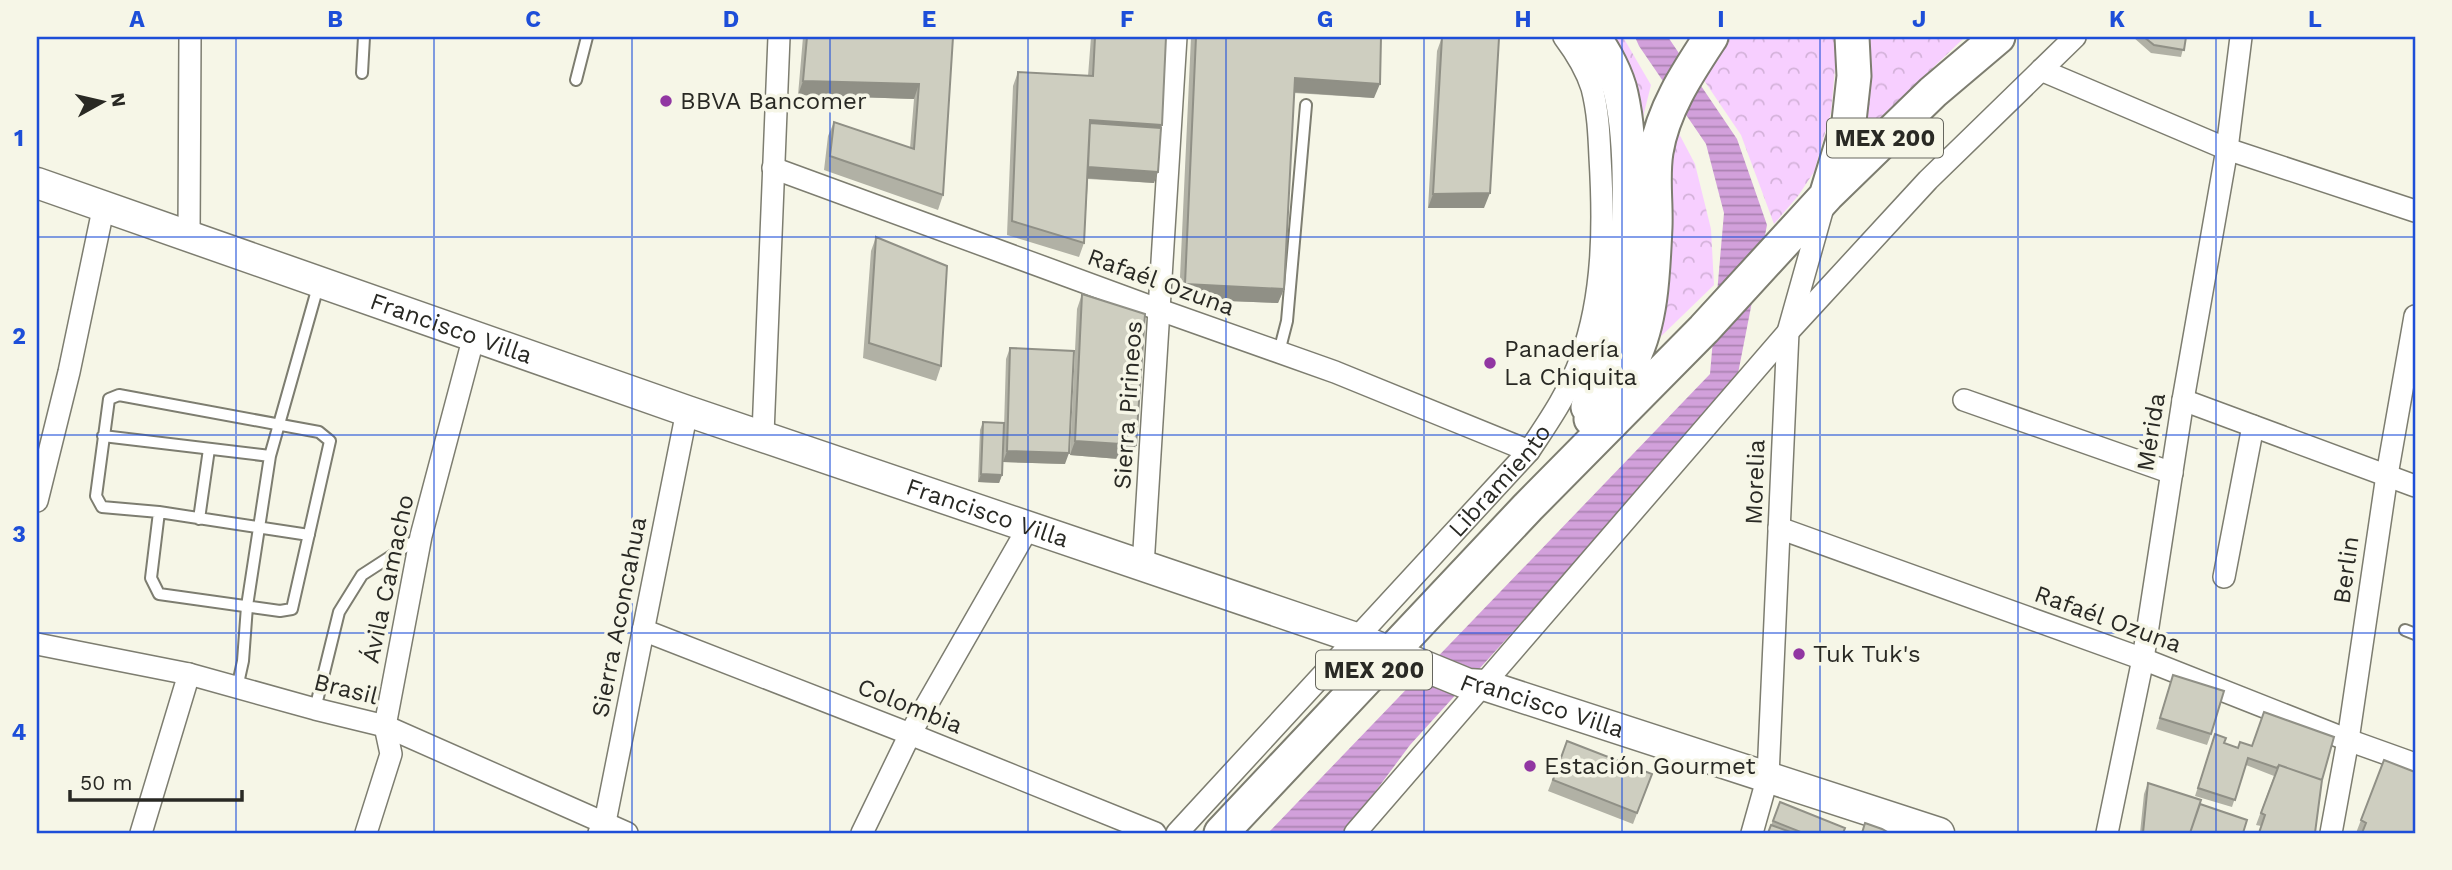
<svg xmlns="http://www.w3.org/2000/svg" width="2452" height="870" viewBox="0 0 2452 870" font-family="'Work Sans',sans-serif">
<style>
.park{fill:url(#park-crowns)}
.water{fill:url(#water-rules)}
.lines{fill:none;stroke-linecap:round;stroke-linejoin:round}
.lane-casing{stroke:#7d7d70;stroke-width:14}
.street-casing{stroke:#7d7d70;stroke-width:24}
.secondary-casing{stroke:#7d7d70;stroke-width:33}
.primary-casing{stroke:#7d7d70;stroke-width:37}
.lane{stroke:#fff;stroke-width:10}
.street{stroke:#fff;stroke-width:21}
.secondary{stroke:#fff;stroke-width:30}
.primary{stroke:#fff;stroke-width:33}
.wall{fill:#b1b1a5}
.shaded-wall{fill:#909086}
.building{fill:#cecec0;stroke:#909086;stroke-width:2}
.grid{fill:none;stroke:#1d4ed8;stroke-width:2;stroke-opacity:0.55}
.poi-dot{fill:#9136a2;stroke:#f6f6e7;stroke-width:2.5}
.labels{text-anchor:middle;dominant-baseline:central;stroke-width:7;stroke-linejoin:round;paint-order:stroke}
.shield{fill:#f6f6e7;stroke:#66665e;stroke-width:2}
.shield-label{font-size:23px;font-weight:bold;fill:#292924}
.poi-label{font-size:24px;fill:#292924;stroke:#f6f6e7;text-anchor:start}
.street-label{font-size:24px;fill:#292924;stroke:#f6f6e7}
.neatline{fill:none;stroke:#1d4ed8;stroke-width:2.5}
.grid-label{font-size:23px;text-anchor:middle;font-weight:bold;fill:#1d4ed8}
</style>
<defs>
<pattern id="park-crowns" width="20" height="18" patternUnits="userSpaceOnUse" patternTransform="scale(1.75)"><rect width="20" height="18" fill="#f7cfff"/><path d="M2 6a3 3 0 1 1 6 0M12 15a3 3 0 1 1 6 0" fill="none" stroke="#d4b2da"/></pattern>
<pattern id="water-rules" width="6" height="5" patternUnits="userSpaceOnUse" patternTransform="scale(1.75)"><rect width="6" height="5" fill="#d2a0db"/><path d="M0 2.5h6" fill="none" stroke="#aa82b1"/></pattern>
</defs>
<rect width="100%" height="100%" fill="#f6f6e7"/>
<path class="park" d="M 1604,37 L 1623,37 L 1651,85 L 1637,141 Z
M 1727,37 L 1835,37 L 1836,58 L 1831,112 L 1814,172 L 1798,196 L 1774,224 L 1741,135 L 1701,76 Z
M 1866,37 L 1965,37 L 1855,142 Z
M 1675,126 L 1695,164 L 1711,229 L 1714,285 L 1650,347 L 1662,189 Z"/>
<path class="water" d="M 1635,37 L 1668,37 L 1737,139 L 1767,225 L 1734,394 L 1683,445 L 1410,745 L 1369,800 L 1358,833 L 1268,833 L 1710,374 L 1724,213 L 1706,144 L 1639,46 Z"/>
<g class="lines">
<g class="lane-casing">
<path id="lane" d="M 362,73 L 364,37
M 576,80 L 587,37
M 1279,352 L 1287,321 L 1306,105
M 103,436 L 270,456 L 247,606 L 243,661 L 237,688
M 270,456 L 319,283
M 159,512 L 151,578 L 159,594 L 280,611 L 292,609 L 330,441 L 319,432 L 119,395 L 109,399 L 96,496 L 102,507 L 159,512 L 309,535
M 199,519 L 209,449
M 2405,630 L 2415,634
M 315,709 L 339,612 L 362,575 L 419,538"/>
</g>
<g class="street-casing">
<g id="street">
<path d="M 2041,70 L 2227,149 L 2415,211"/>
<path d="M 773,168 L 1160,310 L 1335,372 L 1529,451"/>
<path d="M 189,235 L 190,37"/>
<path d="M 1964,400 L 2172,473"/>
<path d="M 2183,400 L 2415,486"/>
<path d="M 763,434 L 779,37"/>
<path d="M 37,501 L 69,372 L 104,205"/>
<path d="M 1779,528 L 2143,659 L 2348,740 L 2415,764"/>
<path d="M 1143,566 L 1176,37"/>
<path d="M 2224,577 L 2253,426"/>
<path d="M 643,630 L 910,734 L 1155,833"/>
<path d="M 37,644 L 189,674 L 315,709 L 385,726 L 627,833"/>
<path d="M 141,833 L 189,674"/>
<path d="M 366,833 L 391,754 L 385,726 L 421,536 L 474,336"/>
<path d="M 599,833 L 605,822 L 687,411"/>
<path d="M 862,833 L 910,734 L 1028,528"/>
<path id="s1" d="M 1177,833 L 1529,451 C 1549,421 1569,392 1581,358 C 1604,295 1604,223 1600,157 C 1599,134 1598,111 1592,88 C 1586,69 1576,53 1564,37"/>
<path d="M 1355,833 L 1788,332 L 1928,180 L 2075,37"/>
<path d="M 1752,833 L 1768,776 L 1788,332 L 1824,204"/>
<path d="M 2107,833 L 2143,659 L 2183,400 L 2227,149 L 2241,37"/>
<path d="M 2331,833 L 2348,740 L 2387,475 L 2415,316"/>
</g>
</g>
<g class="secondary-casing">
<g id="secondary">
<path id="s2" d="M 37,183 L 687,411 L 1356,638 L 1468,684 L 1484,685 L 1939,833"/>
</g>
</g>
<g class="primary-casing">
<path id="primary" d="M 1827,193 L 1849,121 L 1854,76 L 1852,37
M 1588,407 C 1597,378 1608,349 1616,320 C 1631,262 1634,152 1621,94 C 1617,76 1605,52 1593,37
M 1591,419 C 1605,399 1622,380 1633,358 C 1652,320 1653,268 1655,227 C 1656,202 1652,177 1656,152 C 1663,109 1688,72 1711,37
M 1221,833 L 1528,507 L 1704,329 L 1827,195 L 1933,92 L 1998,37"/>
</g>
<use href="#lane" class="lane"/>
<use href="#street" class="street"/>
<use href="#secondary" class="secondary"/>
<use href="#primary" class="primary"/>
</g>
<path class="wall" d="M 803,37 L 953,37 L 943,195 L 938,210 L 824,170 L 828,136 L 834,122 L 910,148 L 914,99 L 798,95 Z
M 1091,37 L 1166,37 L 1162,125 L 1154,183 L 1088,179 L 1084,243 L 1079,257 L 1007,235 L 1013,86 L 1018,72 L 1088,76 Z
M 1191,37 L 1381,37 L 1374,98 L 1294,93 L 1284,289 L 1278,303 L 1179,299 Z
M 1442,37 L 1484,208 L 1428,208 L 1437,51 Z
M 2133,37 L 2186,37 L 2181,57 L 2151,53 Z
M 876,237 L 941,366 L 936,381 L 863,358 L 871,251 Z
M 1082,294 L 1131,460 L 1070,455 L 1077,309 Z
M 1010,348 L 1065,464 L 1003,462 L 1006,359 Z
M 983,422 L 1002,475 L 999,483 L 978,482 L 980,430 Z
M 2173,675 L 2211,734 L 2207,745 L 2156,729 Z
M 2215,734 L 2224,743 L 2322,780 L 2261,826 L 2256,825 L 2274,776 L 2246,765 L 2232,807 L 2195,796 Z
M 1567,741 L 1652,774 L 1633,824 L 1548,791 Z
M 2384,760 L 2415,833 L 2356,833 Z
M 2148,783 L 2200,804 L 2243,833 L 2140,833 L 2144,794 Z
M 1780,802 L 1843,833 L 1768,833 Z"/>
<path class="shaded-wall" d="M 1295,78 L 1380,84 L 1374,98 L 1290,92 Z
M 803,81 L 919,84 L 914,99 L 798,95 Z
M 1090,120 L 1162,125 L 1157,139 L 1089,135 Z
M 1087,167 L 1158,172 L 1154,183 L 1083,178 Z
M 1490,193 L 1484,208 L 1428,208 L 1433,194 Z
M 1185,284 L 1284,289 L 1278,303 L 1179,299 Z
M 1075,441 L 1136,445 L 1131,460 L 1070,455 Z
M 1007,451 L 1069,453 L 1065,464 L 1003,462 Z
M 981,474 L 1002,475 L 999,483 L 978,482 Z"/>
<path class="building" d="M 807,37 L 953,37 L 943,195 L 830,156 L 834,122 L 914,149 L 919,84 L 803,81 Z
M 1095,37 L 1166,37 L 1162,125 L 1090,120 L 1084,243 L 1012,221 L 1018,72 L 1093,76 Z
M 1196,37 L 1381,37 L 1380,84 L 1295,78 L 1284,289 L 1185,284 Z
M 1442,37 L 1499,38 L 1490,193 L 1433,194 Z
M 2144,37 L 2186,37 L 2184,50 L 2154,45 Z
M 1090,123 L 1161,128 L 1158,172 L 1088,167 Z
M 876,237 L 947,266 L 941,366 L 869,343 Z
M 1082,294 L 1145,314 L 1136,445 L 1075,441 Z
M 1010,348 L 1074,351 L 1069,453 L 1007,451 Z
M 983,422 L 1004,423 L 1002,475 L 981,474 Z
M 2173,675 L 2224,691 L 2211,734 L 2160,718 Z
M 2264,712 L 2334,737 L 2322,780 L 2279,765 L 2277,768 L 2248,758 L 2235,800 L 2198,788 L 2215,734 L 2226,738 L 2224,743 L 2238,748 L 2240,742 L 2252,746 Z
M 1567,741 L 1652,774 L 1637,813 L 1553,780 Z
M 2384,760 L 2415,772 L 2415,833 L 2362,833 L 2366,823 L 2361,820 Z
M 2279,765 L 2322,780 L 2315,833 L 2259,833 L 2265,815 L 2261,813 Z
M 2148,783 L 2201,800 L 2190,833 L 2143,833 Z
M 1780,802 L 1845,828 L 1843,833 L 1800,833 L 1801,832 L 1773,821 Z
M 2200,804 L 2247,820 L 2243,833 L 2190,833 Z
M 1865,823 L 1882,829 L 1889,833 L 1862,833 Z
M 1771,825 L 1793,833 L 1768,833 Z"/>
<path class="grid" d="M 236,37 L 236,833M 434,37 L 434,833M 632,37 L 632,833M 830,37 L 830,833M 1028,37 L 1028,833M 1226,37 L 1226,833M 1424,37 L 1424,833M 1622,37 L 1622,833M 1820,37 L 1820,833M 2018,37 L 2018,833M 2216,37 L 2216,833M 37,237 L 2415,237M 37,435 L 2415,435M 37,633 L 2415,633"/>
<g class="poi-dot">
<circle cx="666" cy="101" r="7"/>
<circle cx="1490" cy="363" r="7"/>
<circle cx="1799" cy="654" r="7"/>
<circle cx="1530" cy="766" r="7"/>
</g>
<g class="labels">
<g class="shield">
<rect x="1827" y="118.5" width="116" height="39" rx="5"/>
<rect x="1316" y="650.5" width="116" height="39" rx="5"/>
</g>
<g class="shield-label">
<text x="1885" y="138">MEX 200</text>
<text x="1374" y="670">MEX 200</text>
</g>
<g class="poi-label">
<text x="680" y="101">BBVA Bancomer</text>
<text x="1504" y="349">Panadería<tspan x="1504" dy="28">La Chiquita</tspan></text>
<text x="1813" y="654">Tuk Tuk's</text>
<text x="1544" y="766">Estación Gourmet</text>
</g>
<g class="street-label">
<text transform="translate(1161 282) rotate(20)">Rafaél Ozuna</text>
<text stroke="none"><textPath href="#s2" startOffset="439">Francisco Villa</textPath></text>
<text transform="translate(1128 405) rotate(-86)">Sierra Pirineos</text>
<text transform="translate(2151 432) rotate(-81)">Mérida</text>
<text stroke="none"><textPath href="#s1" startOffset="478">Libramiento</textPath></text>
<text transform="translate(1755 482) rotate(-88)">Morelia</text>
<text stroke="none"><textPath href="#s2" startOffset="1006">Francisco Villa</textPath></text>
<text transform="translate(2346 570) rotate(-82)">Berlin</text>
<text transform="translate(388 579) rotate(-78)">Ávila Camacho</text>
<text transform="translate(619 617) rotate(-79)">Sierra Aconcahua</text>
<text transform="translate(2108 619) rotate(20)">Rafaél Ozuna</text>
<text transform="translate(346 689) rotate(14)">Brasil</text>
<text stroke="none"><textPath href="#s2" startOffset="1594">Francisco Villa</textPath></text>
<text transform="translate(910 706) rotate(22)">Colombia</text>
</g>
</g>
<rect width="2452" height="870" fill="none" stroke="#f6f6e7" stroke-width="77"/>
<g transform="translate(102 102) rotate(82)" stroke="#f6f6e7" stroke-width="5" paint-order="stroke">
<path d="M0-5L12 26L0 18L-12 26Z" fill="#292924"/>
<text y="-10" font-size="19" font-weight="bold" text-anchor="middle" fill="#292924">N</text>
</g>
<path d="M70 790v10h172v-10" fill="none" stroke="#292924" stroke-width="3.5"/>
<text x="80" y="790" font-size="21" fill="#292924" stroke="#f6f6e7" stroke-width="5" paint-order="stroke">50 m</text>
<rect x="38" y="38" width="2376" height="794" class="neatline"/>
<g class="grid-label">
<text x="137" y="27">A</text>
<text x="335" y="27">B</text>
<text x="533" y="27">C</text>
<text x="731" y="27">D</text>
<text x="929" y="27">E</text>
<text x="1127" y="27">F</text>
<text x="1325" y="27">G</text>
<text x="1523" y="27">H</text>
<text x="1721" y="27">I</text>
<text x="1919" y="27">J</text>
<text x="2117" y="27">K</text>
<text x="2315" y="27">L</text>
<text x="19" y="146">1</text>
<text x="19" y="344">2</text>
<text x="19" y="542">3</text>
<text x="19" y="740">4</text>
</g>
</svg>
